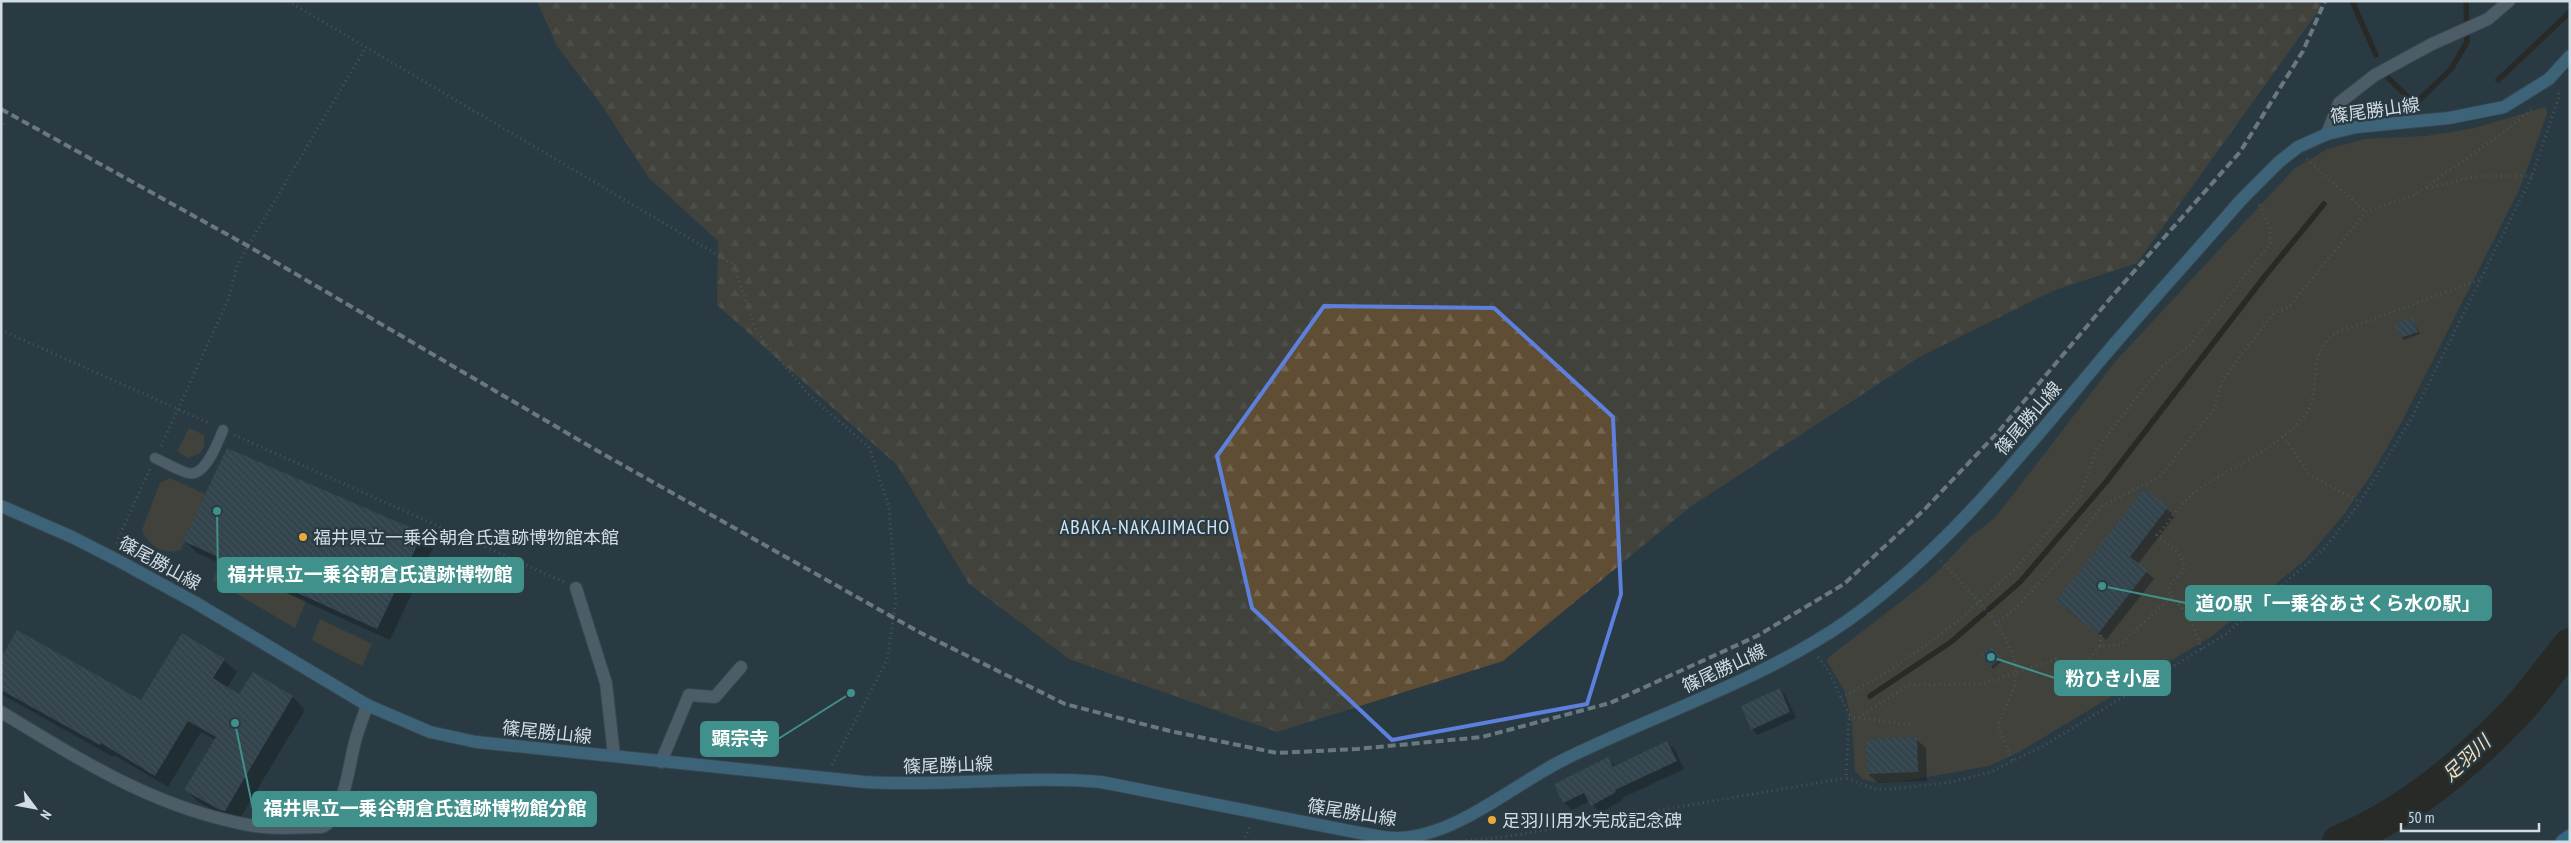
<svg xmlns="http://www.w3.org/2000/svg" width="2571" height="843" viewBox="0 0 2571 843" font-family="'PT Sans Narrow','Noto Sans JP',sans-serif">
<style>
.green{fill:#5f4d34}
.forest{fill:url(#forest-firs)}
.shadow{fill:#0007}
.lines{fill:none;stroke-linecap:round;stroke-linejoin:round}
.stream{stroke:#251703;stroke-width:5.5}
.river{stroke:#251703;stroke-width:34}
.building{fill:url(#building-back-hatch)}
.lane-casing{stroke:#47555e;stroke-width:12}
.street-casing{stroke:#47555e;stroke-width:14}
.primary-casing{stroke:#47555e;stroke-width:14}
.highway-casing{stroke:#47555e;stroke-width:17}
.path{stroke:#66747c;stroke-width:3;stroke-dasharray:1 4;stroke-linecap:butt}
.lane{stroke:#758792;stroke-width:10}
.street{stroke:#758792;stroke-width:12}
.primary{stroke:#5496b8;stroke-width:12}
.highway{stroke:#3ea0d1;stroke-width:15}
.rail{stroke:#b8c3c9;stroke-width:4;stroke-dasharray:8 4;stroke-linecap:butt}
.marked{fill:none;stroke:#5c80dc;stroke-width:4;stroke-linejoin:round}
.poi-dot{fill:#eba93a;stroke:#293a43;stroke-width:2}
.labels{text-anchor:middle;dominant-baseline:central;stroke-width:4.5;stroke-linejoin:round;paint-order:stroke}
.street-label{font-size:18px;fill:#d2dce2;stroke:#293a43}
.poi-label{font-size:18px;fill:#d2dce2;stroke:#293a43;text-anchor:start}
.water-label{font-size:19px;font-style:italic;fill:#fadeb8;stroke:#293a43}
.quarter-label{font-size:20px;letter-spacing:1px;fill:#cfe4f0;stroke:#293a43}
.leader{fill:none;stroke:#40908b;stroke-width:2}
.callout-dot{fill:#40908b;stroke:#293a43;stroke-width:2}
.callout{fill:#40908b;stroke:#40908b;stroke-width:2}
.callout-label{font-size:19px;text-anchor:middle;font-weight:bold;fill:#fff}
</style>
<defs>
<pattern id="forest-firs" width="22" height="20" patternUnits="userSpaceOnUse" patternTransform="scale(1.25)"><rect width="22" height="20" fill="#5f4d34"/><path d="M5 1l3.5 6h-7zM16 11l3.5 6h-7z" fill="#756651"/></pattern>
<pattern id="building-back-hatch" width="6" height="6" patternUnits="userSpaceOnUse" patternTransform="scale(1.25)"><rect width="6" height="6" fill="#3f505a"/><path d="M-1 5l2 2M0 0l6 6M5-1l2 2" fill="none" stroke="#5a6971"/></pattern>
</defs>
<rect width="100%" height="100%" fill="#293a43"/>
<path class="green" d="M 2545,107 L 2547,109 L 2547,114 L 2520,188 L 2401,423 L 2373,472 L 2345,513 L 2305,560 L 2212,636 L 2019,752 L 1989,766 L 1899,782 L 1874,782 L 1863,779 L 1855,771 L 1852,724 L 1845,692 L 1827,661 L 1829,657 L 1916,590 L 1937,572 L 1970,537 L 1995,518 L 2115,362 L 2294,169 L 2327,149 L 2365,139 L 2426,136 L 2475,128 Z
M 189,428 L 204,435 L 204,447 L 200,453 L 188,458 L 177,451 Z
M 170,478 L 205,494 L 181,549 C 165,557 148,545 142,530 L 160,483 Z
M 220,563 L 306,601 L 295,628 L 213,580 Z
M 320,619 L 372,644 L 362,666 L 312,640 Z"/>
<path class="forest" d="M 537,1 L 2321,1 L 2319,10 L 2137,263 L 2055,290 L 1921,356 L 1690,507 L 1503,661 L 1277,732 L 1069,659 L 969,584 L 897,465 L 717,305 L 718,241 L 649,178 L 601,104 L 557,46 Z"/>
<path class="shadow" d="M 2413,319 L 2420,334 L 2404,340 L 2401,337 Z
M 2145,491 L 2175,516 L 2138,564 L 2154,579 L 2106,640 L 2066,609 Z
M 422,534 L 434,546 L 390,640 L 197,553 L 185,541 Z
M 1991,648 L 2002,661 L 1993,669 L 1982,656 Z
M 1,660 L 142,702 L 224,660 L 237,672 L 227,688 L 240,696 L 253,674 L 293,697 L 305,710 L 237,823 L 198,802 L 186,789 L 215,740 L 201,732 L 168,787 L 114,755 L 113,757 L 1,694 Z
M 1780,689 L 1786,696 L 1796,718 L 1758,735 L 1752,729 Z
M 1916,739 L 1926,748 L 1927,781 L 1878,783 L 1868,774 Z
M 1667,742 L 1675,750 L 1684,769 L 1622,798 L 1623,800 L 1600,813 L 1590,801 L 1572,810 L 1564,802 L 1555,785 L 1607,758 L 1616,767 Z"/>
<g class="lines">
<path class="stream" d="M 2352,1 L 2376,55
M 2385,75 L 2415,104 L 2451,69 L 2467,42 L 2466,1
M 2498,80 L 2570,12
M 1870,696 L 1951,642 L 2020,582 L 2106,482 L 2265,276 L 2324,204"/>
<path class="river" d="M 2339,842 C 2406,814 2464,766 2514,714 C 2534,693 2551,668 2570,645"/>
</g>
<path class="building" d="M 2413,317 L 2418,332 L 2400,338 L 2395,324 Z
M 227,448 L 423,533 L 377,629 L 183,541 Z
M 2144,489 L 2168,507 L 2130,557 L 2148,570 L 2098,634 L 2056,601 Z
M 17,630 L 141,700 L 182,633 L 225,659 L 213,678 L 239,694 L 253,672 L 293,696 L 225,811 L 220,810 L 184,790 L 216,737 L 188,721 L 155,776 L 101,743 L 100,745 L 1,690 L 1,658 Z
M 1991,646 L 2001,658 L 1990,667 L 1980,656 Z
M 1780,688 L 1790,712 L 1751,730 L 1741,706 Z
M 1917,737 L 1918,772 L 1867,774 L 1866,739 Z
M 1667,741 L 1677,761 L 1615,790 L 1616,792 L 1591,806 L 1584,793 L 1563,803 L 1554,784 L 1608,757 L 1613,767 Z"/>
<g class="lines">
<g class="lane-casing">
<path id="lane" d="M 155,458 C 166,463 177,470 188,473 C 205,478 218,442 223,430"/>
</g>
<g class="street-casing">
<path id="street" d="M 2327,134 L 2339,103 L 2375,75 L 2432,44 L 2488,19 L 2509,1
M 576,588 L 606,683 L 614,756
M 1,712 C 84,762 156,809 254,826 C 276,830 300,827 322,827 C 344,818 349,763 355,742 C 358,730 363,718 367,705
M 661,762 L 689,695 L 715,697 L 741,667"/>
</g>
<g class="primary-casing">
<path id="primary" d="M 1,506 L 72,537 L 121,562 L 196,603 L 367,705 L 430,732 L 476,742 L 865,782 C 944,787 1022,775 1101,782 L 1360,833 C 1373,835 1387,839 1399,838 C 1457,836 1514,784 1565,759 C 1659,713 1760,681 1847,621 C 1948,549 2025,450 2104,356 C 2149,303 2196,252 2241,200 L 2279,162 L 2298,147 L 2327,134 L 2357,127 L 2449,118 L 2504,107 L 2549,79 L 2570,56"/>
</g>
<g class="highway-casing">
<path id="highway" d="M 2563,842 L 2570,837"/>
</g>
<path class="path" d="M 288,1 L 733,264 L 757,333 L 809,395 L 869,447 L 889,506 L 896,601 L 887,660 L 832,765
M 1,129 L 4,124
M 2307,159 L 2366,212
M 2427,188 L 2477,176 L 2532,176
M 1,330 L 211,424
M 234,435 L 564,582
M 2283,436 L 2310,475 L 2360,502
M 161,446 L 229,298 L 237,266 L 248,246 L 366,47
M 116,543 L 150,469
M 1941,561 C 1965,587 2016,635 2016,672 C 2017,691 2002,709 1998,727 L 2013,762
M 1995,625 L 2021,603 L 2068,551 L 2101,507 L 2160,476 L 2215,408 L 2222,381 L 2245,350 L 2274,313 L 2289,307 L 2366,212 L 2414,195 L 2503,133 L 2531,110
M 2100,646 L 2101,635
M 2202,649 L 2191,621 L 2168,590 C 2170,582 2177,579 2182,572 C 2191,558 2166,543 2157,535 C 2169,522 2180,503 2195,492 C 2229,467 2274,451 2302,419 C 2327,390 2301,355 2338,332 L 2479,280
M 1818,657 L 1829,672 L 1849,714 L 1846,778 L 1875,789 L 1893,789 L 1952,782 L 1991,772 L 2045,745 L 2226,634 L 2325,548 L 2359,504 L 2411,419 L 2532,176 L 2559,97 L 2558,91
M 1841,698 L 1887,672 L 1937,637 L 1965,615 L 2016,568 L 2080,496 L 2095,454 L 2105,438 L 2160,368 L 2191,344 L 2270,244 L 2270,228 L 2258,202
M 1849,717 L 1858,718 L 1909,685 L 1982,684 L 2056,659 L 2071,669 L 2074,666 L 2079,670 L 2100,646 L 2120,645 L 2171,597
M 1859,718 L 1914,725
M 1243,842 L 1250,826
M 1456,842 L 1504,837 L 1846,778"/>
<use href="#lane" class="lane"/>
<use href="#street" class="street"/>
<use href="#primary" class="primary"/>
<use href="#highway" class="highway"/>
<path class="rail" d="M 1,109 L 248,246 L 596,450 L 919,632 L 1065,704 L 1170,731 L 1277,753 L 1357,749 L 1482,737 L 1610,703 L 1757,636 L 1844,584 L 1924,510 L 1999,431 L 2114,294 L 2240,152 L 2303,51 L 2325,1"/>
</g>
<path d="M0 0H2571V843H0ZM 1324,306 L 1494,308 L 1613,417 L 1621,594 L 1587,704 L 1392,740 L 1252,608 L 1217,456 Z" fill="#293a43" fill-opacity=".55" fill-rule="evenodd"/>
<path class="marked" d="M 1324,306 L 1494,308 L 1613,417 L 1621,594 L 1587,704 L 1392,740 L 1252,608 L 1217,456 Z"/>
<g class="poi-dot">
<circle cx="303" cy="537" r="5"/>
<circle cx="1492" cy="820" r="5"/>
</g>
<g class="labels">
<g class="street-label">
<text transform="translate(2375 110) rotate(-8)">篠尾勝山線</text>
<text transform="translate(2028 418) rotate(-49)">篠尾勝山線</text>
<text transform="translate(160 563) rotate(29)">篠尾勝山線</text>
<text transform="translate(1724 668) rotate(-25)">篠尾勝山線</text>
<text transform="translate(547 732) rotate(6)">篠尾勝山線</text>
<text transform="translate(948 765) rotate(-2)">篠尾勝山線</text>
<text transform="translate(1352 812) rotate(9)">篠尾勝山線</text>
</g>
<g class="poi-label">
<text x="313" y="537">福井県立一乗谷朝倉氏遺跡博物館本館</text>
<text x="1502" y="820">足羽川用水完成記念碑</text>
</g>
<g class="water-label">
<text transform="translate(2466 758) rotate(-43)">足羽川</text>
</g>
<g class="quarter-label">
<text x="1145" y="527">ABAKA-NAKAJIMACHO</text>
</g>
</g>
<path class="leader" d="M217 511L218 575M2102 586L2186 603M1991 657L2055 678M851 693L778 739M235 723L253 809"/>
<g class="callout-dot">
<circle cx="217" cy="511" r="5"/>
<circle cx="2102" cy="586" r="5"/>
<circle cx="1991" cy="657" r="5"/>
<circle cx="851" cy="693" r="5"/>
<circle cx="235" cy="723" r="5"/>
</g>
<g class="callout">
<rect x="218" y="558" width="305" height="34" rx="5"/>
<rect x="2186" y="586" width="305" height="34" rx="5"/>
<rect x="2055" y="661" width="115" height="34" rx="5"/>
<rect x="701" y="722" width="77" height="34" rx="5"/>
<rect x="253" y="792" width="343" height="34" rx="5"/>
</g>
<g class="callout-label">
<text x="370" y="581">福井県立一乗谷朝倉氏遺跡博物館</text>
<text x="2338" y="610">道の駅「一乗谷あさくら水の駅」</text>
<text x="2113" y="685">粉ひき小屋</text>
<text x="740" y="745">顕宗寺</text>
<text x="425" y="815">福井県立一乗谷朝倉氏遺跡博物館分館</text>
</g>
<rect width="2571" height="843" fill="none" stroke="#d2dce2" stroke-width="5"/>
<g transform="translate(35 808) rotate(122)" stroke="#293a43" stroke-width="4" paint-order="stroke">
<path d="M0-4L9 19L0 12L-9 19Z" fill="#d2dce2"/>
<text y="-8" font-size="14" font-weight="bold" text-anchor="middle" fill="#d2dce2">N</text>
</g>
<path d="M2401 823v8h138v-8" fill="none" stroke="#d2dce2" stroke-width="2.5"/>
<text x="2408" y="823" font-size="15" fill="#d2dce2" stroke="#293a43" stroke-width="4" paint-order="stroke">50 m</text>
</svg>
